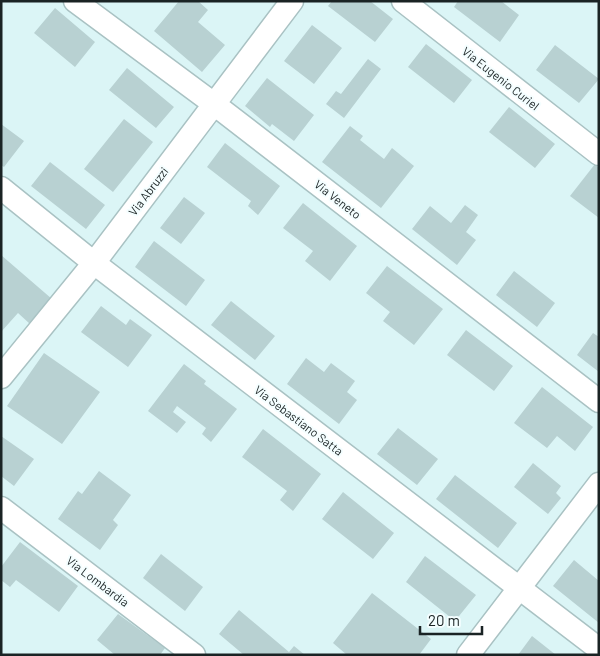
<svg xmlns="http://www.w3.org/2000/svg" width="600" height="656" viewBox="0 0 600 656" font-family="Barlow,sans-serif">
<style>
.building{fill:#b8d1d2}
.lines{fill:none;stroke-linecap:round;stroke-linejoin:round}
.minor-casing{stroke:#a9c2c3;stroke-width:25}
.minor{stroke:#fff;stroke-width:22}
.labels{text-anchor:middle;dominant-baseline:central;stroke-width:4;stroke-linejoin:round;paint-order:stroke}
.street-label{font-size:12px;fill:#1a2324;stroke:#f4feff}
</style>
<rect width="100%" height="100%" fill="#dbf5f6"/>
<path class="building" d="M 179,1 L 198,1 L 208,10 L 198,22 L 225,45 L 202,72 L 154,31 Z
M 332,1 L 370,1 L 393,19 L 375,42 L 328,6 Z
M 458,1 L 501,1 L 519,15 L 500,42 L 454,7 Z
M 55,8 L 95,42 L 75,67 L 34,33 Z
M 312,25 L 342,48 L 314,84 L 284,61 Z
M 426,44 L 472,80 L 454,103 L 408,67 Z
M 555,45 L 599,79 L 579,103 L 536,70 Z
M 368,59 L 381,69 L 344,118 L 326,104 L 336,91 L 341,94 Z
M 127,68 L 174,107 L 156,128 L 109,90 Z
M 267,78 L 314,115 L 294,141 L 272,124 L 270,127 L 245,106 Z
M 509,107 L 555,144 L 535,168 L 489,132 Z
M 124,119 L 153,142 L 113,192 L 84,169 Z
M 1,124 L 24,141 L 4,167 L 1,165 Z
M 350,126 L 363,136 L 360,140 L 384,159 L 392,148 L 414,166 L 381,208 L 322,162 Z
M 225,143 L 280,186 L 258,215 L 248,206 L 251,201 L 207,167 Z
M 50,162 L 105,205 L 86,229 L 31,186 Z
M 595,164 L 599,168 L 599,218 L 570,196 Z
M 184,197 L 205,213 L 181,244 L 160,228 Z
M 303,203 L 357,246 L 330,281 L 305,261 L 313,251 L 283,228 Z
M 465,205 L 478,215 L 466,232 L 476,240 L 457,265 L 412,229 L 430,206 L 451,223 Z
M 154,241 L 205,280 L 186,306 L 135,267 Z
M 1,255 L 52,299 L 30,324 L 18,313 L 1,332 Z
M 387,266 L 443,309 L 414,345 L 383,321 L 390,312 L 366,293 Z
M 514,271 L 555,303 L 537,327 L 496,295 Z
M 231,301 L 275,336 L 255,360 L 211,325 Z
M 101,306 L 126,325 L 130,319 L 152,335 L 128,367 L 81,332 Z
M 466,330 L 513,366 L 494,391 L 447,355 Z
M 593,333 L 599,337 L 599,372 L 577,355 Z
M 44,353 L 100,392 L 62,444 L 7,406 Z
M 306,358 L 324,372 L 331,363 L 355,381 L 347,392 L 357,400 L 339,424 L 287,384 Z
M 184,364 L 206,381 L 204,384 L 237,409 L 211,442 L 202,434 L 206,428 L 177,406 L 173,412 L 186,422 L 177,433 L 148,411 Z
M 542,387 L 593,427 L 575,451 L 557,436 L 547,448 L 514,423 Z
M 398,428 L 438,459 L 417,485 L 377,454 Z
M 263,429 L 321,474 L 293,511 L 280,500 L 287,491 L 242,457 Z
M 1,436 L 34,459 L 14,486 L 1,476 Z
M 533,463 L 561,486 L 556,493 L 561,498 L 548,514 L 514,487 Z
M 99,471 L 131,495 L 113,520 L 118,525 L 100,550 L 58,519 L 78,491 L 82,494 Z
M 455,475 L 517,523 L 498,548 L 436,499 Z
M 343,492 L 394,533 L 373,559 L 322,519 Z
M 20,542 L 78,586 L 59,612 L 16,580 L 10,587 L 1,580 L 1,567 Z
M 161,554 L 203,587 L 185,611 L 143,578 Z
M 425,556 L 476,595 L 455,621 L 406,582 Z
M 574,560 L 599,581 L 599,623 L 553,586 Z
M 372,593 L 431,639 L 419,655 L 347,655 L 333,643 Z
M 239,610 L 289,652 L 294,646 L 305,655 L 244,655 L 219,634 Z
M 118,614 L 165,648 L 160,655 L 115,655 L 97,640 Z
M 532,636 L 556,655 L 518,655 Z"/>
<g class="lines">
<g class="minor-casing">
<path id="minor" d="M 75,1 L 214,104 L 599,401
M 403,1 L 599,154
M 1,188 L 94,263 L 599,649
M 1,377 L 94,263 L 292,1
M 1,508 L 194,655
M 468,655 L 599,484"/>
</g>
<use href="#minor" class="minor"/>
</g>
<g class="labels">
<g class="street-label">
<text transform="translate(501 78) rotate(38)">Via Eugenio Curiel</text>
<text transform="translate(148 191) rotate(-53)">Via Abruzzi</text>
<text transform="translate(338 199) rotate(38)">Via Veneto</text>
<text transform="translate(299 420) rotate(37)">Via Sebastiano Satta</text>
<text transform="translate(98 581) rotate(37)">Via Lombardia</text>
</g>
</g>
<rect width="600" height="656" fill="none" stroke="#1a2324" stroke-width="5"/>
<path d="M420 626v8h62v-8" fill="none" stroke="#1a2324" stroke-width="2.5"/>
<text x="428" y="626" font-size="15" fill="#1a2324" stroke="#f4feff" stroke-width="4" paint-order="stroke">20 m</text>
</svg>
